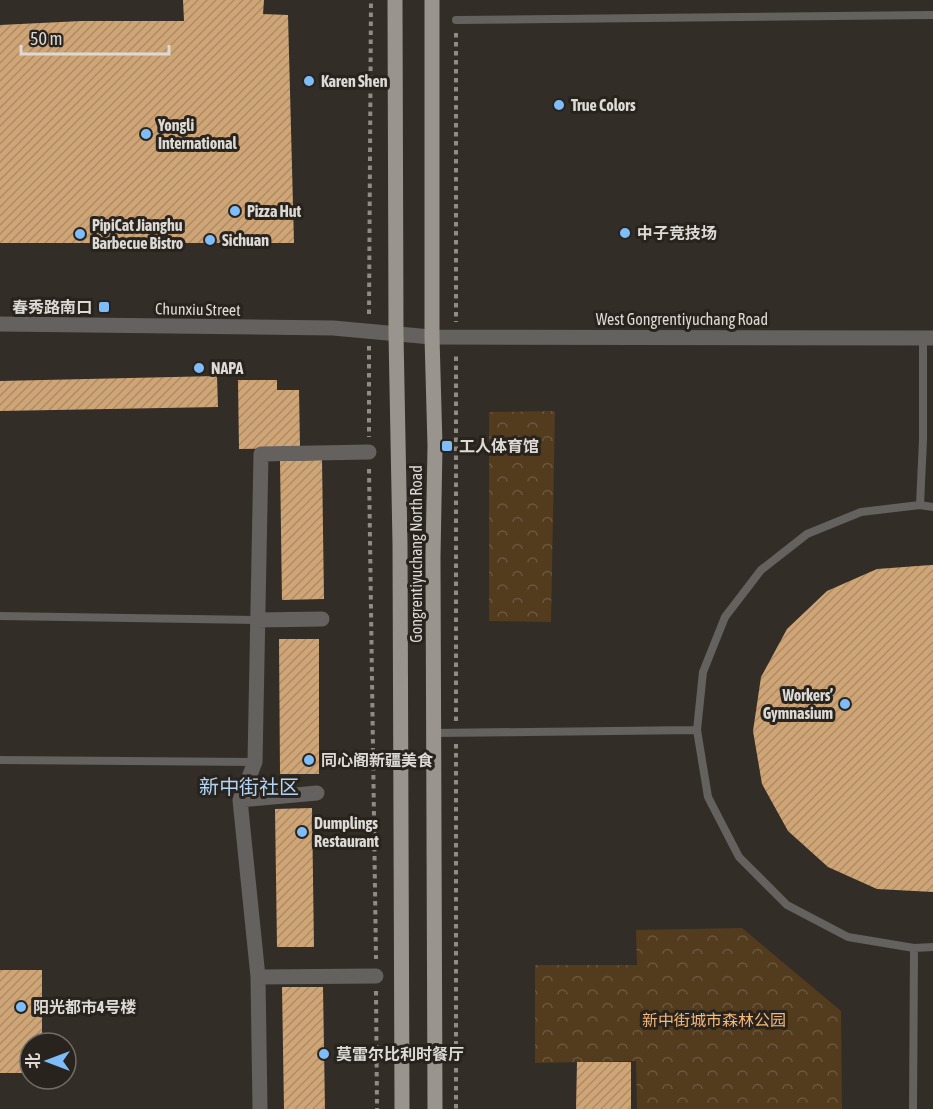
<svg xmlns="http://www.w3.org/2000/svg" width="933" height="1109" viewBox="0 0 933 1109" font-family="'Asap Condensed','Noto Sans SC',sans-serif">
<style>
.park{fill:url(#park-crowns)}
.building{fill:url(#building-hatch)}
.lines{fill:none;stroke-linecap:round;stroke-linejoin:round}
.path{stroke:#8f8b86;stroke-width:4;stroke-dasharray:4.5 4.5;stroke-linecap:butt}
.service{stroke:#64615e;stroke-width:8}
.minor{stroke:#64615e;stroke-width:15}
.tertiary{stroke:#64615e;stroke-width:15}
.primary{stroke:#99948e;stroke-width:15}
.poi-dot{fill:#7ebdf9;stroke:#29231d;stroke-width:2}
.labels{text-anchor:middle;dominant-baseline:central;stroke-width:6;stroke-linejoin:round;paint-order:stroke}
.poi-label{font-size:16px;font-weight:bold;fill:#dddad6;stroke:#29231d;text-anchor:start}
.street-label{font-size:16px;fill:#dddad6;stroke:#29231d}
.park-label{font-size:16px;fill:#f5b875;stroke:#29231d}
.quarter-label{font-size:20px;fill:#b1d4f6;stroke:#29231d}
</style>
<defs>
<pattern id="park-crowns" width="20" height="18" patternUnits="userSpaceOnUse" patternTransform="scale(1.5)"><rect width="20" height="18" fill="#533b1e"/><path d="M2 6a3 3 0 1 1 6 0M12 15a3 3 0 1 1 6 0" fill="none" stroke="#6b573e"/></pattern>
<pattern id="building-hatch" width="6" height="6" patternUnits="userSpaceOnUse" patternTransform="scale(1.5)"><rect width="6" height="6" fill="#d0a576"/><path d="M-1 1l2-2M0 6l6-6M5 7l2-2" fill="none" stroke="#ac8c68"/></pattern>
</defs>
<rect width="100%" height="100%" fill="#322d27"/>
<path class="park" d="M 555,411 L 551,622 L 489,621 L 489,412 Z
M 742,928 L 841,1011 L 842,1109 L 637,1109 L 636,1061 L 535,1063 L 535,965 L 637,965 L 636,930 Z"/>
<path class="building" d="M 183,0 L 264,0 L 263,14 L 288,15 L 294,243 L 0,243 L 0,25 L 81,21 L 184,21 Z
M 217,376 L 218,407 L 0,411 L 0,381 Z
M 238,380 L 277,380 L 277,390 L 299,390 L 300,448 L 239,449 Z
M 322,460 L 324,599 L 282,600 L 280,461 Z
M 931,565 L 933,565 L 933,892 L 877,889 L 828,867 L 788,831 L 762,784 L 753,731 L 761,677 L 787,629 L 827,591 L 877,569 Z
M 279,639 L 319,639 L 319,774 L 280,774 Z
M 312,808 L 314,947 L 277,947 L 275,809 Z
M 0,970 L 42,970 L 42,1043 L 30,1043 L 30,1073 L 0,1073 Z
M 282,987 L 323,987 L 325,1109 L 284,1109 Z
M 577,1062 L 631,1062 L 631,1109 L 576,1109 Z"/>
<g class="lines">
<path class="path" d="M 456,33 L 456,322
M 369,314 L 371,0
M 369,346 L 369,437
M 369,469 L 376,959
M 456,721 L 456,354
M 456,744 L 456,1109
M 376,991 L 377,1109"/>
<path class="service" d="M 456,20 L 933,15
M 920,505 L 923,440 L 923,338
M 933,507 L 920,505 L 861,512 L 807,534 L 761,570 L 725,617 L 703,672 L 697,730 L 708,797 L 739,857 L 787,905 L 848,937 L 914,948 L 933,947
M 0,616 L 257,620
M 433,733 L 697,730
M 0,760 L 255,762
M 913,1109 L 914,948"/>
<path class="minor" d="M 369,452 L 261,454 L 255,762 L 240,800 L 258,977 L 376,976
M 257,620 L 322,619
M 240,800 L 317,793
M 258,977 L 260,1109"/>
<path class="tertiary" d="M 0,324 L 333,328 L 431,337 L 933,338"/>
<path class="primary" d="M 395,0 L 396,334 L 400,544 L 402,1109
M 432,0 L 432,337 L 435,446 L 433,557 L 435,1109"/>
</g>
<g class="poi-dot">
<circle cx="309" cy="81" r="6"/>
<circle cx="559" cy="105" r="6"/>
<circle cx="146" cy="134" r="6"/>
<circle cx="235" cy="211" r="6"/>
<circle cx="625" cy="233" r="6"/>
<circle cx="80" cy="234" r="6"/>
<circle cx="210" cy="240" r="6"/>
<rect x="98" y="301" width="12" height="12" rx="3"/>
<circle cx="199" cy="368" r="6"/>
<rect x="441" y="440" width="12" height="12" rx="3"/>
<circle cx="845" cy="704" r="6"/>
<circle cx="309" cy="760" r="6"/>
<circle cx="302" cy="832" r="6"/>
<circle cx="21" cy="1007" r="6"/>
<circle cx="324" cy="1054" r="6"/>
</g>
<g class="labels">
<g class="poi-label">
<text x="321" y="81">Karen Shen</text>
<text x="571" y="105">True Colors</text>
<text x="158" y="125">Yongli<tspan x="158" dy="18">International</tspan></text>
<text x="247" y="211">Pizza Hut</text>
<text x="92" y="225">PipiCat Jianghu<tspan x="92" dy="18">Barbecue Bistro</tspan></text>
<text x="637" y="233">中子竞技场</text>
<text x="222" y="240">Sichuan</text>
<text x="92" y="307" text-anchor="end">春秀路南口</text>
<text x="211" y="368">NAPA</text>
<text x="459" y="446">工人体育馆</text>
<text x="833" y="695" text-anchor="end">Workers’<tspan x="833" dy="18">Gymnasium</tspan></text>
<text x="321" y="760">同心阁新疆美食</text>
<text x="314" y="823">Dumplings<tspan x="314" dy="18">Restaurant</tspan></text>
<text x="33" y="1007">阳光都市4号楼</text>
<text x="336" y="1054">莫雷尔比利时餐厅</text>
</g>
<g class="street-label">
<text transform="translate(198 309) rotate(1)">Chunxiu Street</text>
<text x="682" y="319">West Gongrentiyuchang Road</text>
<text transform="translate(416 554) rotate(-90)">Gongrentiyuchang North Road</text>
</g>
<g class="park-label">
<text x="714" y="1020">新中街城市森林公园</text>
</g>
<g class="quarter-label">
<text x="249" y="786">新中街社区</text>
</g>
</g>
<g transform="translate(48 1061) rotate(270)"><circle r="28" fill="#29231d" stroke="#716c67" stroke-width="1.5"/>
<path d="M0-4.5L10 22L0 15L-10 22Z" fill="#7ebdf9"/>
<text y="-9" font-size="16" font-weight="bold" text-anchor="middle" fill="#dddad6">北</text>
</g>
<path d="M21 45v9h148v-9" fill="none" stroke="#dddad6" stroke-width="3"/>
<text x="30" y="45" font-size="18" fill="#dddad6" stroke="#29231d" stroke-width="4.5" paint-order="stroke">50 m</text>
</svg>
